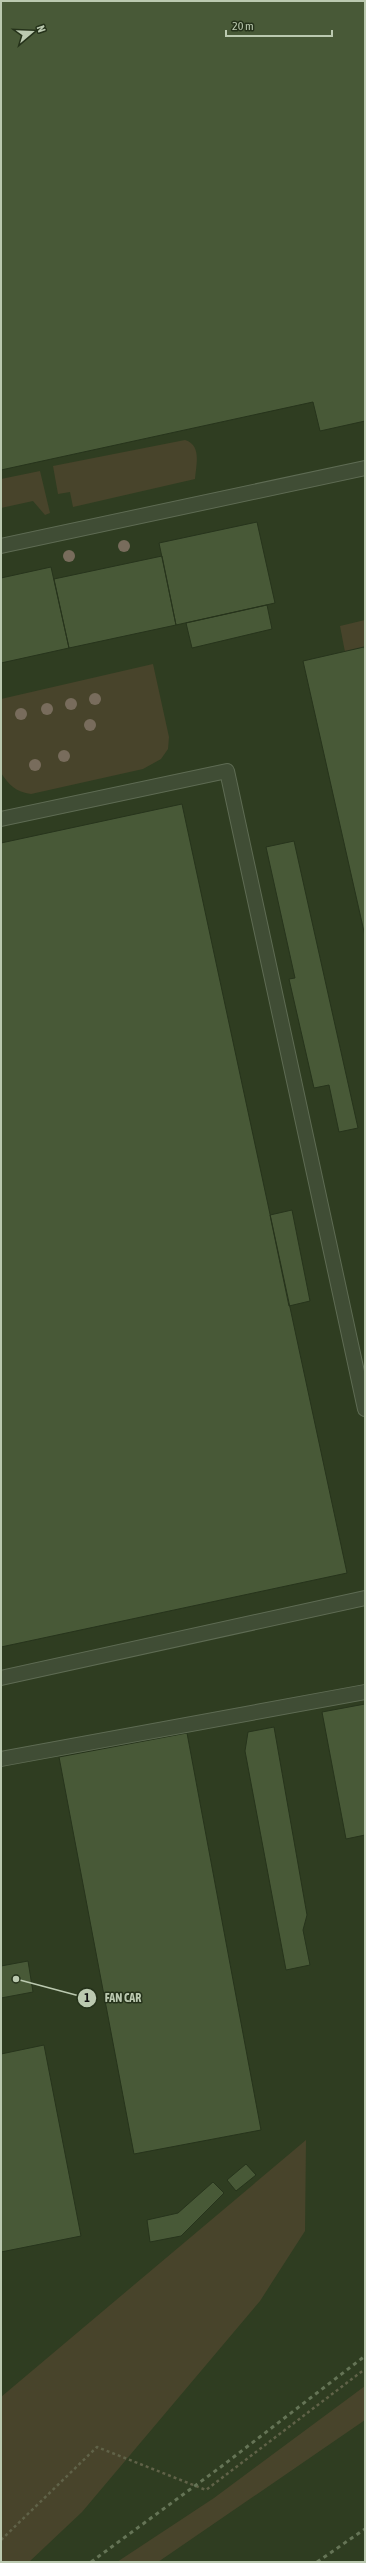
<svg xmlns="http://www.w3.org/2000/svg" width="366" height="2563" viewBox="0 0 366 2563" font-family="'Asap Condensed',sans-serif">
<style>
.green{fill:#48442b}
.building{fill:#485937;stroke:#27341c}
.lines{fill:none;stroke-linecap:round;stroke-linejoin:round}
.lane-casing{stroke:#5e6b53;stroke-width:16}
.path{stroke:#606248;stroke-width:2.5;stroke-dasharray:3 3;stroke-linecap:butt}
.lane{stroke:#404d35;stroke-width:14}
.rail{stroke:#657456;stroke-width:3;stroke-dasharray:4 4;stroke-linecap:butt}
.tree{fill:#786c5c}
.leader{fill:none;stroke:#bbc9b0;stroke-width:1.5}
.callout-dot{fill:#bbc9b0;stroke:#25321a;stroke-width:1.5}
.mark-label{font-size:12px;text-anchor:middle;font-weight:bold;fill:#111}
.callout-label{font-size:12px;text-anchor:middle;font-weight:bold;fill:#bbc9b0;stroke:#25321a;stroke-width:3;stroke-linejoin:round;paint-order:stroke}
</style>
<rect width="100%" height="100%" fill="#2f3d21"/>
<path class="green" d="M 185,440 C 202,445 196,465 195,479 L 73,507 L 70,492 L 58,494 L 53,466 Z
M 40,471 L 50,513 L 45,515 L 33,501 L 1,508 L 1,479 Z
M 365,620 L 365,651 L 364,647 L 345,652 L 340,626 Z
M 153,664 L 169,737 L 168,749 L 161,759 L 143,769 L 31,794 C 16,792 9,785 1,773 L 1,699 Z
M 306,2140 L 305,2231 L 260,2301 L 82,2512 L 29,2562 L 1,2562 L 1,2397 Z
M 365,2386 L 365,2420 L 158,2562 L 117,2562 L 214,2498 Z"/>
<path class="building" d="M 1,1 L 365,1 L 365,421 L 320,431 L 313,402 L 1,470 Z
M 257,522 L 275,603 L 176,625 L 159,543 Z
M 162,556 L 176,625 L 69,648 L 54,579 Z
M 51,567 L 69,648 L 1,663 L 1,578 Z
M 267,605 L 272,629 L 192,648 L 186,623 Z
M 364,647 L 365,651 L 365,936 L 303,661 Z
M 182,804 L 347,1573 L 1,1647 L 1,843 Z
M 294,841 L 358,1128 L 339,1132 L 329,1085 L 314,1088 L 289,979 L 295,978 L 266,847 Z
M 292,1210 L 310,1301 L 289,1306 L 270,1215 Z
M 365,1704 L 365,1835 L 346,1839 L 322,1712 Z
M 274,1727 L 307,1915 L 303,1930 L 310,1965 L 286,1970 L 245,1751 L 248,1732 Z
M 187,1733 L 261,2130 L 134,2154 L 59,1757 Z
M 28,1961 L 33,1992 L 1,1998 L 1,1966 Z
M 44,2045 L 81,2236 L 1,2252 L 1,2054 Z
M 246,2164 L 256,2175 L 236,2191 L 227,2180 Z
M 213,2182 L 224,2193 L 181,2236 L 150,2242 L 147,2220 L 178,2213 Z"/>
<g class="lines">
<g class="lane-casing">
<path id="lane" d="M 1,546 L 365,468
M 1,819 L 227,771 L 365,1409
M 1,1678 L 365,1598
M 1,1759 L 365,1692"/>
</g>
<path class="path" d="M 1,2540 L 97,2447 L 206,2490 L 365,2369"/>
<use href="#lane" class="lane"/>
<path class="rail" d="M 91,2562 L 222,2466 L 365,2356
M 317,2562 L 365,2529
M 364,2562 L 365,2562"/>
</g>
<g class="tree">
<circle cx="124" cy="546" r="6"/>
<circle cx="69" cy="556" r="6"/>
<circle cx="95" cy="699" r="6"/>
<circle cx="71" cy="704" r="6"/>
<circle cx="47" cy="709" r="6"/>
<circle cx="21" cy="714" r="6"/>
<circle cx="90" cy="725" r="6"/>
<circle cx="64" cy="756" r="6"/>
<circle cx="35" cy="765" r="6"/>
</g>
<path class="leader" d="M16 1979L87 1998"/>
<g class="callout-dot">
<circle cx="16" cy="1979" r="4"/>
<circle cx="87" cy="1998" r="10"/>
</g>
<g class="mark-label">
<text x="87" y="2002">1</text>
</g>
<g class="callout-label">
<text x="123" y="2002">FAN CAR</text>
</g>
<rect width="366" height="2563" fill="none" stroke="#bbc9b0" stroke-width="4"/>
<g transform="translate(32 32) rotate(71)" stroke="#25321a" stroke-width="3" paint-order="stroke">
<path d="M0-3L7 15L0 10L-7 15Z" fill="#bbc9b0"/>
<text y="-6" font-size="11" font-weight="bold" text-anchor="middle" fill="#bbc9b0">N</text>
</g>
<path d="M226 30v6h106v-6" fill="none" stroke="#bbc9b0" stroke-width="2"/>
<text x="232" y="30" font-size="12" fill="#bbc9b0" stroke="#25321a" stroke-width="3" paint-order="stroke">20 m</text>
</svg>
